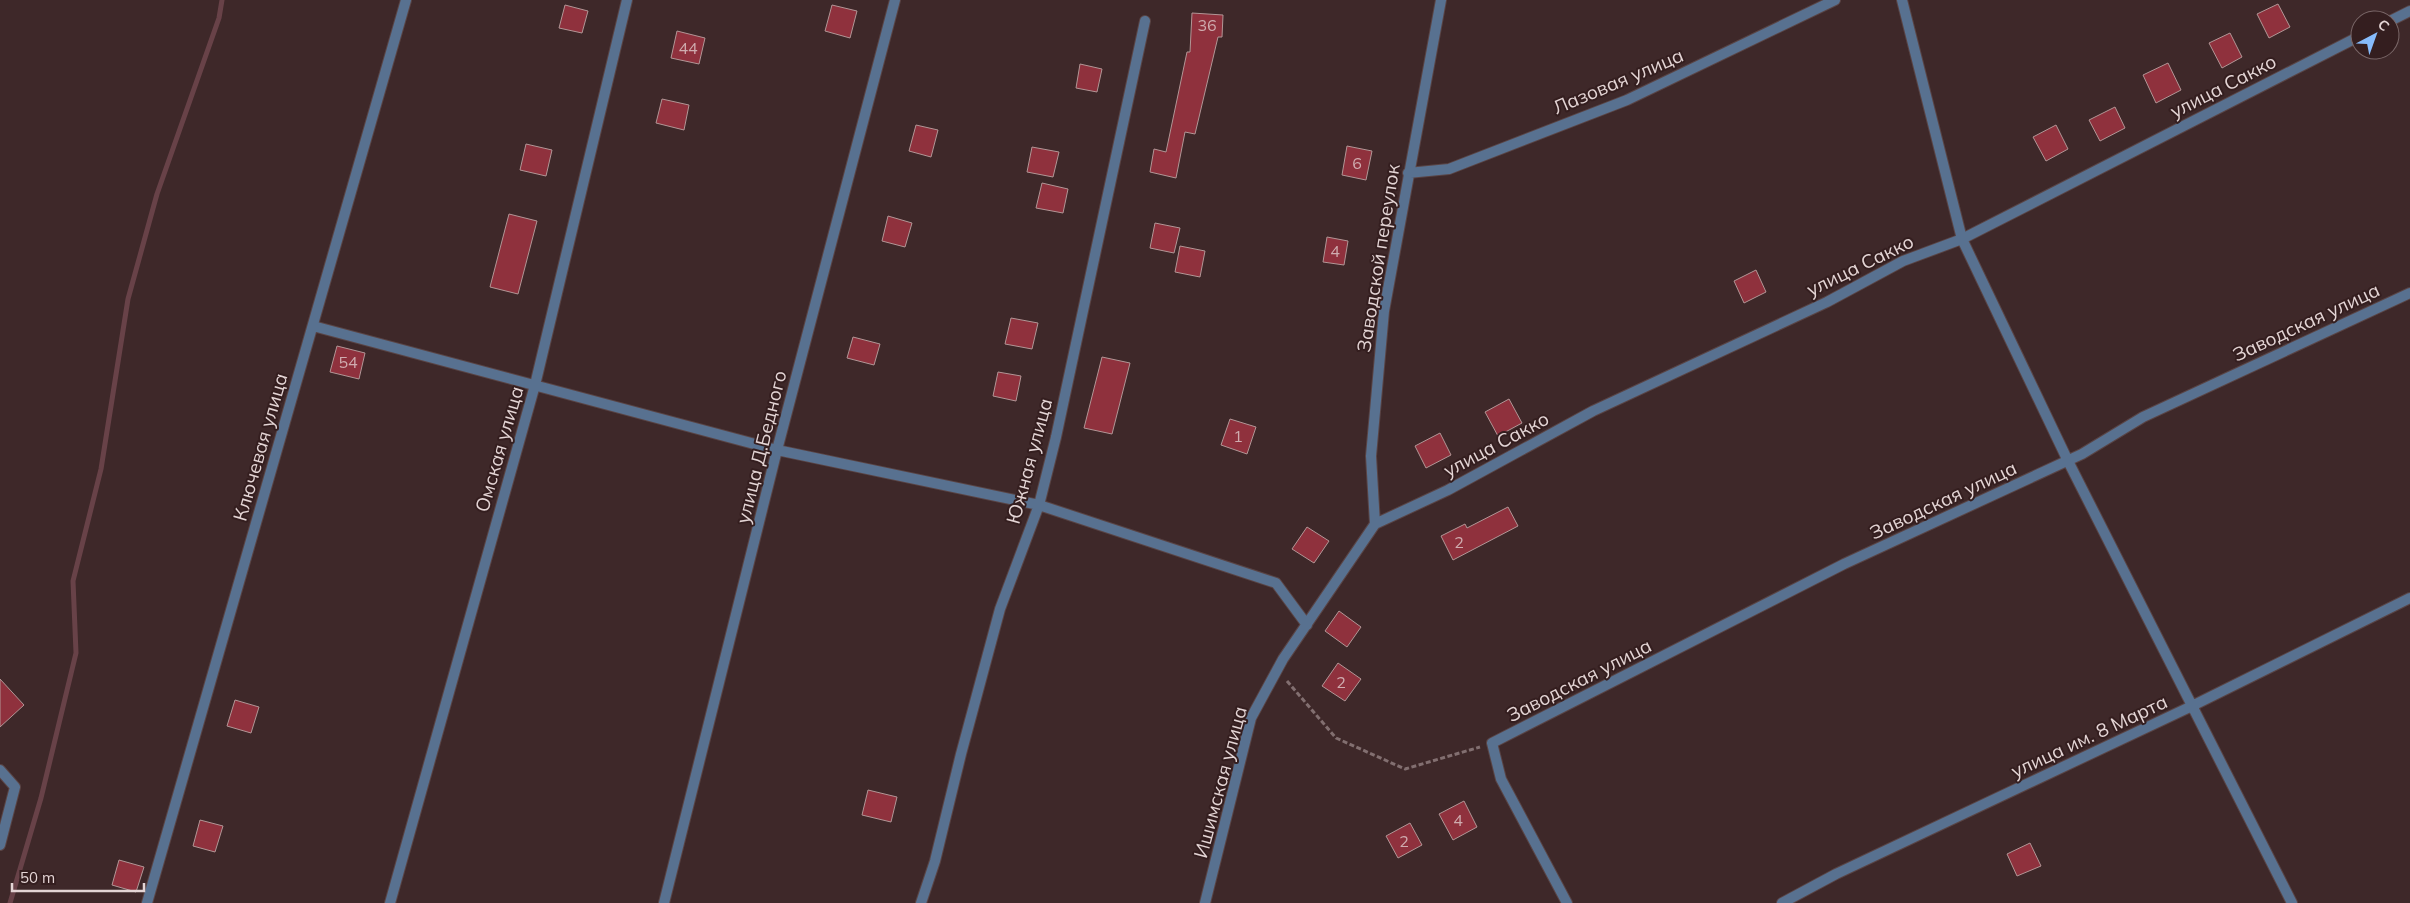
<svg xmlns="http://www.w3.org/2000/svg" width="2410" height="903" viewBox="0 0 2410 903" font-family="Mulish,sans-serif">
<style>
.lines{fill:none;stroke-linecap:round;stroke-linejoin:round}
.stream{stroke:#684248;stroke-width:5}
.building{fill:#8f313d;stroke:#b29696}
.street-casing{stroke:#594445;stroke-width:12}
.path{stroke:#826f70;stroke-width:3;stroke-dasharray:5 2.5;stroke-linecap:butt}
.street{stroke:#587190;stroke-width:10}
.labels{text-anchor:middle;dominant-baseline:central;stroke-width:4;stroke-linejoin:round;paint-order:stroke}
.number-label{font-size:16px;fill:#cfacaf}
.street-label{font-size:19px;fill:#e4d5d5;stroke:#341e1f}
</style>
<rect width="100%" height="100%" fill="#3e2829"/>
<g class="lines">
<path class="stream" d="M 10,903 L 41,798 L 76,653 L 73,581 L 101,469 L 128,299 L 157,194 L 219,18 L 222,0"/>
</g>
<path class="building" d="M 2278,4 L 2290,27 L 2269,38 L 2257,14 Z
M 565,5 L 588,11 L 582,33 L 559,28 Z
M 832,5 L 857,11 L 850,38 L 825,31 Z
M 1192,13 L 1223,15 L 1222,37 L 1218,37 L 1195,134 L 1185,132 L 1176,178 L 1150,172 L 1154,149 L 1166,152 L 1187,52 L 1190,52 Z
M 677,31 L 705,38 L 699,64 L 671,58 Z
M 2230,33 L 2242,57 L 2222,68 L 2209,43 Z
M 2168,63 L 2181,90 L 2156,103 L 2143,75 Z
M 1080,64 L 1102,69 L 1097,92 L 1076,88 Z
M 662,99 L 689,105 L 684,130 L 656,123 Z
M 2115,107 L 2125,128 L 2100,141 L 2089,120 Z
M 916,125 L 938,130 L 931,157 L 909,151 Z
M 2056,125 L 2068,149 L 2046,161 L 2033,137 Z
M 526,144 L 552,150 L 546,176 L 520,170 Z
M 1347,146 L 1372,151 L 1366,180 L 1342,175 Z
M 1032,147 L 1059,152 L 1053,177 L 1027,172 Z
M 1042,183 L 1068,189 L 1063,213 L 1036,208 Z
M 509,214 L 537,221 L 518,294 L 490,287 Z
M 888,216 L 912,223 L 905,247 L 882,241 Z
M 1155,223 L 1180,228 L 1174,253 L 1150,248 Z
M 1327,237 L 1348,241 L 1344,265 L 1323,262 Z
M 1180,246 L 1205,251 L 1200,277 L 1175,272 Z
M 1756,270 L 1766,292 L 1744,303 L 1734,281 Z
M 1011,318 L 1038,323 L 1032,349 L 1005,344 Z
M 853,337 L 880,344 L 874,365 L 847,358 Z
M 337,346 L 365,353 L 359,379 L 330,372 Z
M 1102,357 L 1130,363 L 1112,434 L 1084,428 Z
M 998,372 L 1021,376 L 1016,401 L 993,396 Z
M 1509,399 L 1522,423 L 1498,436 L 1485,412 Z
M 1230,419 L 1256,427 L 1247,454 L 1221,445 Z
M 1440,433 L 1451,455 L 1426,468 L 1415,446 Z
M 1508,507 L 1518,526 L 1453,560 L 1441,536 L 1465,524 L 1467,528 Z
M 1307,527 L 1329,541 L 1314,563 L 1292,549 Z
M 1339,611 L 1361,627 L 1347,647 L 1325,631 Z
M 1338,663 L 1361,679 L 1345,701 L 1322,686 Z
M 0,679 L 24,705 L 0,727 Z
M 235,700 L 259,707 L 251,733 L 227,726 Z
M 868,790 L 897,797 L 891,822 L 862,815 Z
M 1464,801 L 1477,827 L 1453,840 L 1439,814 Z
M 200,820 L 223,826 L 215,852 L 193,846 Z
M 1410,823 L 1422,845 L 1398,858 L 1386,836 Z
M 2030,843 L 2041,866 L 2017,876 L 2007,854 Z
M 119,860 L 144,867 L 136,892 L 112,885 Z"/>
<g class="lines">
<g class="street-casing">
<path id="street" d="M 1902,0 L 1962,239 L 2068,461 L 2292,903
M 2390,21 L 2410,11
M 1408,173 L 1449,169 L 1627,100 L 1835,0
M 313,326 L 777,450 L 1039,505 L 1276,583 L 1307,625
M 1375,524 L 1448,490 L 1593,411 L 1827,302 L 1903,261 L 1962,239 L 2360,36
M 1375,524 L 1371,456 L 1384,311 L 1441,0
M 0,770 L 15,787 L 0,845
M 147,903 L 406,0
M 390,903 L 535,385 L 627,0
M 664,903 L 777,450 L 895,0
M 921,903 L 935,861 L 961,754 L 1000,609 L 1039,505 L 1056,437 L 1145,21
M 1205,903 L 1251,718 L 1283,659 L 1375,524
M 1567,903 L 1501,779 L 1492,743 L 1844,564 L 2082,454 L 2143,417 L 2410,293
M 1782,903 L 1836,874 L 2192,706 L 2410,598"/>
</g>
<path class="path" d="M 1287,681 L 1336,738 L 1405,769 L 1480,747"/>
<use href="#street" class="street"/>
</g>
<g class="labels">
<g class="number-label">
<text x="1207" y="25">36</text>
<text x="688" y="48">44</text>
<text x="1357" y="163">6</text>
<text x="1335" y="251">4</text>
<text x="348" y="362">54</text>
<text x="1238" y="436">1</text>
<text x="1459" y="542">2</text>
<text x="1341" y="682">2</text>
<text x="1458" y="820">4</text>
<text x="1404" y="841">2</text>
</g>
<g class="street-label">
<text transform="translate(1618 81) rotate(-23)">Лазовая улица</text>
<text transform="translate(2223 86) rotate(-27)">улица Сакко</text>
<text transform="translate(1378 258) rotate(-81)">Заводской переулок</text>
<text transform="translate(1860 265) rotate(-26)">улица Сакко</text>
<text transform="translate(2306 322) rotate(-25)">Заводская улица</text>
<text transform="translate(1496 444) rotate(-28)">улица Сакко</text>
<text transform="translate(260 447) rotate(-74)">Ключевая улица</text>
<text transform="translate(761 447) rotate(-76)">улица Д.Бедного</text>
<text transform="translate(499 449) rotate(-74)">Омская улица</text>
<text transform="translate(1029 461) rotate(-75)">Южная улица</text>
<text transform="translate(1943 500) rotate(-25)">Заводская улица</text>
<text transform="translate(1579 680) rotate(-27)">Заводская улица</text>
<text transform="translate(2089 736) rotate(-25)">улица им. 8 Марта</text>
<text transform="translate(1220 782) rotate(-75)">Ишимская улица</text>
</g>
</g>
<g transform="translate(2375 35) rotate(41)"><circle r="24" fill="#341e1f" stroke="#7a6768"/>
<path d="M0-4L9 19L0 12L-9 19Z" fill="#86bbfb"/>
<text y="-8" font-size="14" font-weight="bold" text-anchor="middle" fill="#e4d5d5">С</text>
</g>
<path d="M12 883v8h132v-8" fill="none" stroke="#e4d5d5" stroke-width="2.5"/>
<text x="20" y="883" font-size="15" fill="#e4d5d5" stroke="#341e1f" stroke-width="4" paint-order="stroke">50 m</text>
</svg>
